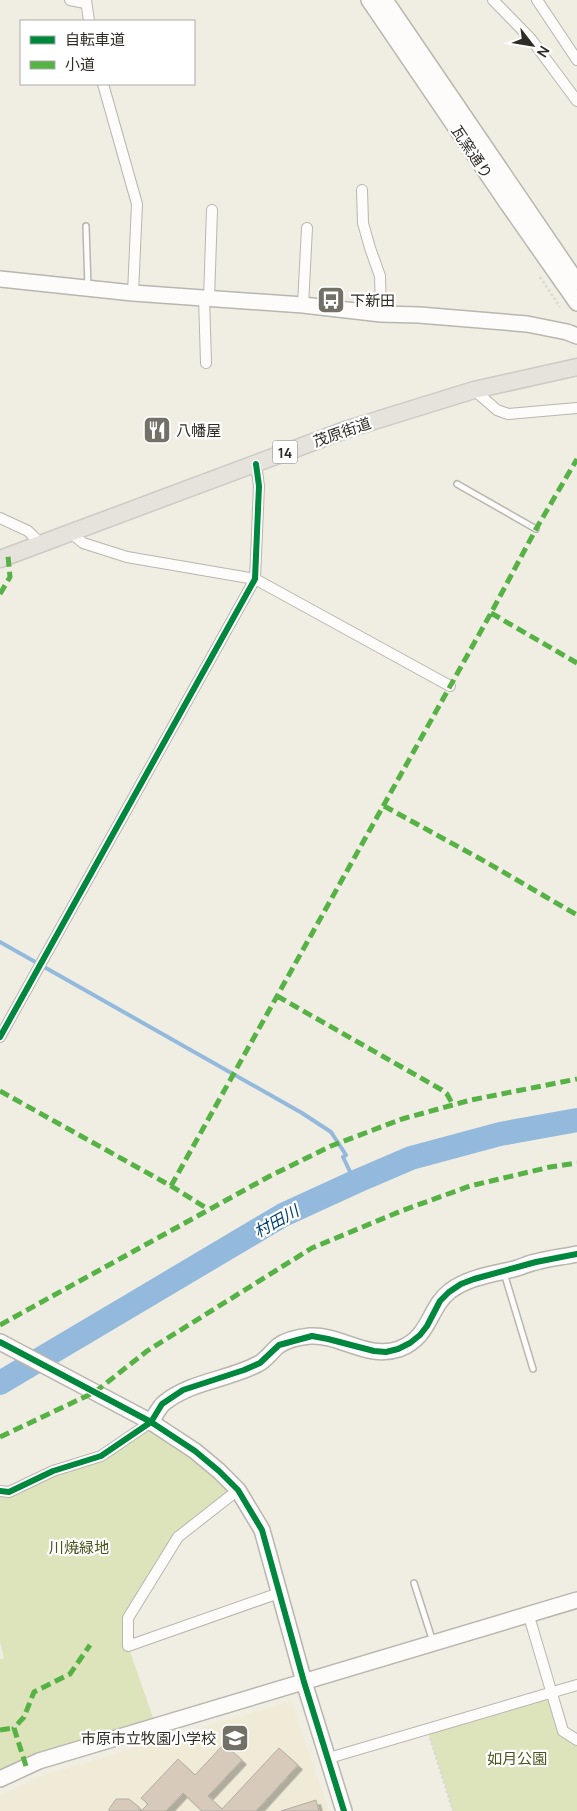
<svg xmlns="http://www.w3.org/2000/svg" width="577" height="1811" viewBox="0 0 577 1811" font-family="Manrope,'Noto Sans JP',sans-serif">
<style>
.built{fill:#efebd6}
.green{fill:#dde3bb}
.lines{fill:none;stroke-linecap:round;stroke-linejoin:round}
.stream{stroke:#93b9dd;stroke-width:4}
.river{stroke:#93b9dd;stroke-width:24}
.building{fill:#d7cabb;stroke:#b1aea6;filter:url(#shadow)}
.lane-casing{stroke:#b8b6ae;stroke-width:8}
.street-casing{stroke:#b8b6ae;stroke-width:12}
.secondary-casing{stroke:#b8b6ae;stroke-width:18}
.primary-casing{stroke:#cccac5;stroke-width:19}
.path{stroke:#d9d8d5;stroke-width:2.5;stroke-dasharray:2.5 2.5;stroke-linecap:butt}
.lane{stroke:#fdfcfb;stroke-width:5}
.street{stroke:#fdfcfb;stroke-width:10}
.secondary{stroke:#fdfcfb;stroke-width:15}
.primary{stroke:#e6e3dc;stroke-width:16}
.quiet{stroke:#56b245;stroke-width:5;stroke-dasharray:10 5;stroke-linecap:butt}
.cycleway-casing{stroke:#fff;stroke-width:9}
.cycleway{stroke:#00873e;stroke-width:6}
.labels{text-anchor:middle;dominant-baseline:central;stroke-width:4.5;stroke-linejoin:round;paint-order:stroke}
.shield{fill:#fff;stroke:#6d6b66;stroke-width:1}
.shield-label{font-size:14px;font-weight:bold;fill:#2e2c24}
.street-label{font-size:15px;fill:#2e2c24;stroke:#fff}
.poi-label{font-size:15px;fill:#2e2c24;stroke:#fff;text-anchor:start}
.park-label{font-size:15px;fill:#4b541c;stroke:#fff}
.water-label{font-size:16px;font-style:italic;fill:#004174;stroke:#fff}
</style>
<defs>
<filter id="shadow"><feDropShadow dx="4.5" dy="4.5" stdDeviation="0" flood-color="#0004"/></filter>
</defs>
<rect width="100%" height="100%" fill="#f0eee3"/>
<path class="built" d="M 291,1701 L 329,1811 L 0,1811 L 0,1796 L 41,1776 Z"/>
<path class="green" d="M 151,1422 L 238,1490 L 178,1537 L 128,1618 L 128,1646 L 156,1726 L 0,1779 L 0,1659 L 4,1658 L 0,1642 L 0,1491 L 101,1456 Z
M 552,1692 L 563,1731 L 577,1740 L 577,1811 L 453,1811 L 427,1729 Z"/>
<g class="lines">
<path class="stream" d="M 0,942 L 302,1113 L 331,1132 L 346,1155 L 343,1157 L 355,1182"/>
<path class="river" d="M 0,1383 L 283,1215 L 355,1182 L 411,1158 L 500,1134 L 577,1120"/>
</g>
<path class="building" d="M 224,1744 L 242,1760 L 208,1796 L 222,1809 L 279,1748 L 298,1765 L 256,1811 L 202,1811 L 183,1793 L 166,1811 L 141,1811 L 148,1804 L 141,1798 L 178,1759 L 195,1775 Z
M 116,1799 L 129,1799 L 139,1807 L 139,1811 L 109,1811 L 109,1809 Z
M 316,1800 L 319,1811 L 281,1811 Z"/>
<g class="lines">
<g class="lane-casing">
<path id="lane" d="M 86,226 L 88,288
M 457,484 L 536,529
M 504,1273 L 533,1369
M 414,1583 L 433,1642"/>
</g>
<g class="street-casing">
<path id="street" d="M 70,0 L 85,3
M 86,0 L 89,21
M 493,0 L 531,39 L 577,101
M 537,0 L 577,60
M 103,84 L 137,204 L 133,293
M 362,190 L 363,223 L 370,248 L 380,276 L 381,314
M 204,298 L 206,363
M 209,299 L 212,210
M 303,305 L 307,228
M 474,390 L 497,410 L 508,414 L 577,408
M 0,518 L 28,531 L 40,543
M 71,533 L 83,543 L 127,557 L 255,579 L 450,686
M 0,1037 L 255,579 L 259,486 L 256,464
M 238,1490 L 178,1537 L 128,1618 L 128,1646 L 279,1593
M 0,1491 L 9,1492 L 53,1471 L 101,1456 L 151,1422
M 528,1613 L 563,1731 L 577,1740
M 329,1758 L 577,1685"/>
</g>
<g class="secondary-casing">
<path id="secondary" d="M 369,0 L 507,203 L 577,303
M 385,0 L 577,282
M 0,279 L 133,293 L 303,305 L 381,314 L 419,315 L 527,324 L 567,332 L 577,336
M 0,1342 L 151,1422 L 195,1451 L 219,1471 L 238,1490 L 262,1530 L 304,1682 L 344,1811
M 151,1422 C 155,1416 159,1407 164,1403 C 191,1381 228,1380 258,1364 C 266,1360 271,1352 278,1346 C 286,1340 300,1337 310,1336 C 340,1334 367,1360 399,1349 C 431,1337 428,1308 450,1291 C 469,1277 493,1274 514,1269 C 522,1267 529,1263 536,1262 C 549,1258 563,1257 577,1254
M 0,1779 L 39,1761 L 577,1600"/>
</g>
<g class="primary-casing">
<path id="primary" d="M 0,559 L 348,429 L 474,390 L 577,367"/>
</g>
<path class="path" d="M 540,277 L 560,307
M 430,1738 L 453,1811"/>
<use href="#lane" class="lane"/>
<use href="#street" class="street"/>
<use href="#secondary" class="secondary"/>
<use href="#primary" class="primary"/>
<path class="quiet" d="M 0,594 L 10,577 L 8,556
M 491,613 L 577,663
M 384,806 L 486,862 L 577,915
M 277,996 L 442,1090 L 447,1094 L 453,1105
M 0,1091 L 171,1186 L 208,1209
M 171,1186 L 491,613 L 536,529 L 577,459
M 0,1325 L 270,1176 L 331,1146 L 402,1119 L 471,1100 L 577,1079
M 0,1437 L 95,1392 L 147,1351 L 312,1248 L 401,1211 L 470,1186 L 550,1167 L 577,1163
M 0,1730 L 14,1728
M 26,1766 L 14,1728 L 24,1717 L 34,1692 L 70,1674 L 90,1645"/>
<g class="cycleway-casing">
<path id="cycleway" d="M 0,1037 L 255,579 L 259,486 L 256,464
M 0,1342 L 151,1422 L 195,1451 L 219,1471 L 238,1490 L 262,1530 L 304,1682 L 344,1811
M 0,1491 L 9,1492 L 53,1471 L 101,1456 L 151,1422 L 162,1404 L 183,1390 L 244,1370 L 260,1363 L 279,1345 L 312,1336 L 328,1339 L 374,1351 L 386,1352 L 398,1349 L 410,1343 L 420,1335 L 427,1326 L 440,1301 L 449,1292 L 461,1284 L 474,1279 L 536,1262 L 577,1254"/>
</g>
<use href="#cycleway" class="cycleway"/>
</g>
<defs>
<g id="bus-square" transform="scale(1.4375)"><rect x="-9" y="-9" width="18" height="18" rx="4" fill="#727067" stroke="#fff"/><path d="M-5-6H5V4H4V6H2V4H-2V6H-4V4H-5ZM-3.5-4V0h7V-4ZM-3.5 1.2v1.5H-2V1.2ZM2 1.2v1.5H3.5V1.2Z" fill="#fff"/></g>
<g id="restaurant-square" transform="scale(1.4375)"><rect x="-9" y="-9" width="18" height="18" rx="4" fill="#727067" stroke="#fff"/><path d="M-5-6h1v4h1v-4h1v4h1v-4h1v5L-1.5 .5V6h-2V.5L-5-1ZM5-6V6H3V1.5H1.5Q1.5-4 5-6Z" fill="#fff"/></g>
<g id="school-square" transform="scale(1.4375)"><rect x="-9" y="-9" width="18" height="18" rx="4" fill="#727067" stroke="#fff"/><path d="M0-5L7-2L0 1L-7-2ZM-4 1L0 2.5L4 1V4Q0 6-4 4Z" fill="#fff"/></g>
</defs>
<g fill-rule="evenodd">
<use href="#bus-square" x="331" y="300"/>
<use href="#restaurant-square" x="157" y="430"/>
<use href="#school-square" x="235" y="1738"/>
</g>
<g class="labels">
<rect class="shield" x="272.5" y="440.5" width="25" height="23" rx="4"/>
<g class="shield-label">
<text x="285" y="452">14</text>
</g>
<g class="street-label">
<text transform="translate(472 152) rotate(56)">瓦窯通り</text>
<text transform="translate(342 432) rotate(-19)">茂原街道</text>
</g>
<g class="poi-label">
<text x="350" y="300">下新田</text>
<text x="176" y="430">八幡屋</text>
<text x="216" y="1738" text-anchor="end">市原市立牧園小学校</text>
</g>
<g class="park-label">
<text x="79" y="1547">川焼緑地</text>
<text x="517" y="1758">如月公園</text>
</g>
<g class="water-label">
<text transform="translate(276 1221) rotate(-29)">村田川</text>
</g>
</g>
<rect x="20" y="20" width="175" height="65" fill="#ffffff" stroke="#ababa7"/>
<rect x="30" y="36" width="25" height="8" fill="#00873e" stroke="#ababa7"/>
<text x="65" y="45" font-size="15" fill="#2e2c24">自転車道</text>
<rect x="30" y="61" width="25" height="8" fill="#56b245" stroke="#ababa7"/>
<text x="65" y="70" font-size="15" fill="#2e2c24">小道</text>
<g transform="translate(532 45) rotate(121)" stroke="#ffffff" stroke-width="4" paint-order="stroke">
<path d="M0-4L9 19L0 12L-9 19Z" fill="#2e2c24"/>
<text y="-8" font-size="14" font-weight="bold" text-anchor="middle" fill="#2e2c24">N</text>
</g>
</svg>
